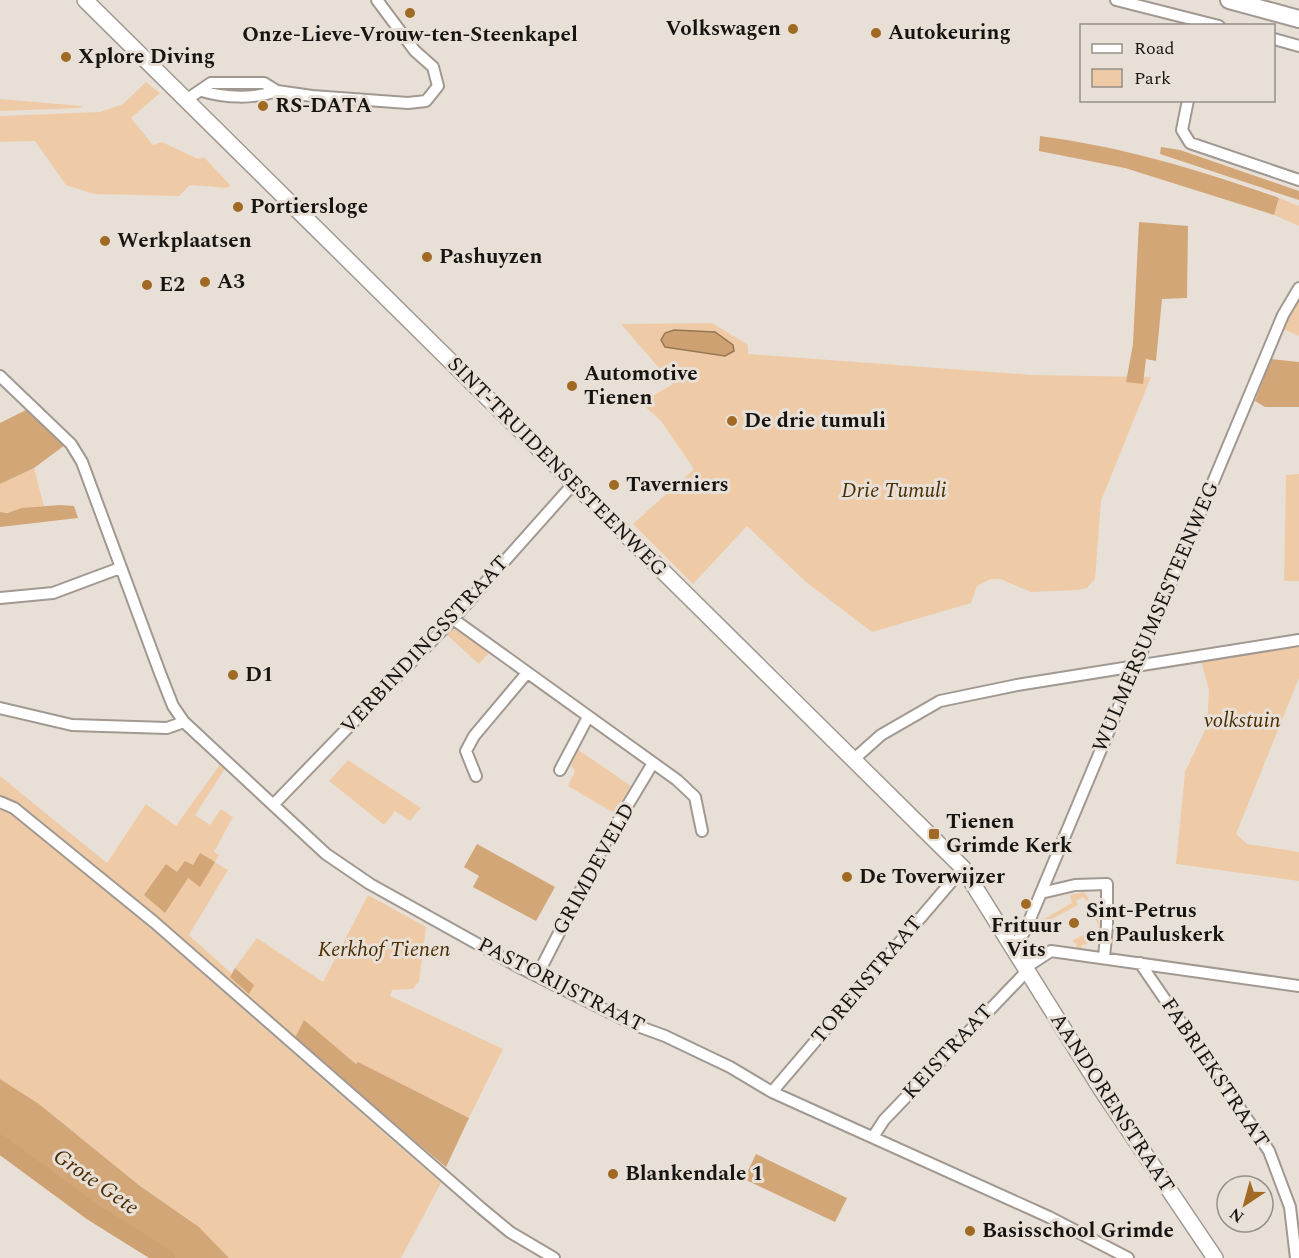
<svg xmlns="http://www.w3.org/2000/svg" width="1299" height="1258" viewBox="0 0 1299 1258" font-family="Spectral,serif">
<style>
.green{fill:#eecba6;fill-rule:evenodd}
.forest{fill:#d2a676}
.water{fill:#cda171;stroke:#967754;stroke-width:1.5}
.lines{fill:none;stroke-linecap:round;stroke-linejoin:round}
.river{stroke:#cda171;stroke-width:18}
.minor-casing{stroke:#a19991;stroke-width:14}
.secondary-casing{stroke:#a19991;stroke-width:18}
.trunk-casing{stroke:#a19991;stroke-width:20}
.minor{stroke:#fff;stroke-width:10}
.secondary{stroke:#fff;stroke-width:15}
.trunk{stroke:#fff;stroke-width:16}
.poi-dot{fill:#a06924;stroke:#e8e0d7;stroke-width:2}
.labels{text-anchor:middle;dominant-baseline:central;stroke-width:6;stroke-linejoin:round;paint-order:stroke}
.poi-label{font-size:21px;font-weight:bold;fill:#171512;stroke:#e8e0d7;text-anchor:start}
.street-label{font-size:21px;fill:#171512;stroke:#e8e0d7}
.park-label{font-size:21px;font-style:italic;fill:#4b2d04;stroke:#e8e0d7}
.water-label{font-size:22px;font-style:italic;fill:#4b2d05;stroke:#e8e0d7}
</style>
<rect width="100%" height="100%" fill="#e8e0d7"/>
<path class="green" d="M 146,82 L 160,93 L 131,118 L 153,145 L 162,142 L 198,159 L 204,157 L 231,186 L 227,188 L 190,185 L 179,196 L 94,194 L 66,185 L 35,141 L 0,142 L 0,116 L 100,112 L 123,104 Z
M 0,99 L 82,106 L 80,108 L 0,111 Z
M 1279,198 L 1299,206 L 1299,226 L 1274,215 Z
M 1299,294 L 1299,336 L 1283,329 L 1292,303 Z
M 712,323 L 748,345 L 748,354 L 1032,375 L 1151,377 L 1101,501 L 1095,579 L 1087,588 L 1079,590 L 1031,592 L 1000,579 L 991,579 L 977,586 L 971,603 L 872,632 L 806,582 L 747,526 L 693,584 L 633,524 L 694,469 L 661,421 L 641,403 L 673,384 L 621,324 Z
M 34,468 L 44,506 C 31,507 11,514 0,512 L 0,484 Z
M 1299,474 L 1299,581 L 1284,581 L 1286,475 Z
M 453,629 L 467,636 L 489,653 L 479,664 L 447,635 Z
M 1299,646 L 1299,678 L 1236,834 L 1247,844 L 1299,852 L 1299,881 L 1176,864 L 1185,772 L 1207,726 L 1209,690 L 1201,661 Z
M 577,749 L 631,786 L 614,813 L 568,786 L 575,771 L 571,766 Z
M 348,760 L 421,808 L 410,821 L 395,811 L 384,825 L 329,781 Z
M 221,763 L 226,767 L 195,815 L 210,825 L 221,809 L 233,817 L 214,852 L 219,855 L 215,862 L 228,870 L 189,935 L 232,974 L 230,977 L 254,985 L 235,968 L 257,938 L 323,982 L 368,895 L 426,927 L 419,981 L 413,989 L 392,990 L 390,996 L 503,1049 L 469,1118 L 358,1062 L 357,1065 L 304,1021 L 294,1040 L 80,853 L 18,805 L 0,797 L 0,776 L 107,863 L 146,804 L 176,826 ZM 193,865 L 165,913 L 177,872 Z
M 0,809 L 15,815 L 132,912 L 441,1183 L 401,1258 L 229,1258 L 199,1227 L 140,1186 L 39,1104 L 0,1079 Z
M 1084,892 L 1089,899 L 1086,901 L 1083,897 L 1076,901 L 1078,905 L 1048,921 L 1050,925 L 1047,928 L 1042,920 L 1072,903 L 1070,895 Z
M 1097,916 L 1102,932 L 1085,945 L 1083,944 L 1079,952 L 1075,949 L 1077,945 L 1072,941 L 1092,930 L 1094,934 L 1101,930 L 1095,918 Z"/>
<path class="forest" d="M 1040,136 C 1123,147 1200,170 1279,198 L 1274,215 L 1125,168 L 1039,151 Z
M 1161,147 L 1180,150 L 1299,191 L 1299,200 L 1160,154 Z
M 1139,222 L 1188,226 L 1187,298 L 1162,299 L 1156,361 L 1146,359 L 1143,384 L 1126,382 L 1133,344 Z
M 1271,359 L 1299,362 L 1299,407 L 1265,407 L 1255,401 Z
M 26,410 L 65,445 L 34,468 L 0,484 L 0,423 Z
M 60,505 L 74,506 L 78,518 L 0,527 L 0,512 L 7,513 L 22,508 Z
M 477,844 L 555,887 L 536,921 L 473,887 L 479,876 L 464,867 Z
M 200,853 L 215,862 L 200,887 L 188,878 L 165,913 L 144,895 L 166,864 L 177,872 L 185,861 L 193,865 Z
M 235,968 L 254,985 L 249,994 L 230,977 Z
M 304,1020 L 356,1064 L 358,1062 L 469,1118 L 446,1167 L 294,1040 Z
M 0,1079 L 39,1104 L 140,1186 L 199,1227 L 229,1258 L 166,1258 L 91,1211 L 0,1144 Z
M 756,1154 L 847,1198 L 835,1222 L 744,1179 Z"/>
<path class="water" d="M 674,330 L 715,332 L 733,345 L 734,351 L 725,356 L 665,347 L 661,340 L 665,333 Z"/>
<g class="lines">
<path class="river" d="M 0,1144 L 91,1211 L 166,1258"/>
<g class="minor-casing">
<path id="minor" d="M 1116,0 L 1219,26
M 1274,39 L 1299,46
M 202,91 C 225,98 254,99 277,91
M 186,100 L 211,83 L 264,83 L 277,91 L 312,96 L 408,103 L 426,101 L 438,86 L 433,67 L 415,51 L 377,0
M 1188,100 L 1182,130 L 1190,143 L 1299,180
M 0,376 L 71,444 L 82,462 L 160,673 L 173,706 L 184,722 L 326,854 L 370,884 L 517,966 L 635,1025 L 665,1036 L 730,1067 L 772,1092 L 1049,1217 L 1128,1258
M 0,598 L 53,593 L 120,568
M 453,619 L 677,780 L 695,797 L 702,831
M 0,708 L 72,725 L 167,728 L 184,722
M 853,760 L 881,735 L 940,701 L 1017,685 L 1299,640
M 560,770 L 588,717
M 476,776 L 466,751 L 474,736 L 527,673
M 0,802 L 14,808 L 154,922 L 481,1208 L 510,1232 L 554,1258
M 273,805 L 453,619 L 575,482
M 1041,893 L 1075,885 L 1107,884 L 1107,926 L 1104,957
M 1013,946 L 1025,931 L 1283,315 L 1299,288
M 1140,963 L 1269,1151 L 1290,1207 L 1296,1258
M 1025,968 L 1051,951 L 1299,986
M 537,976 L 605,843 L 653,763
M 772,1092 L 963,868
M 873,1137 L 884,1120 L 1027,971"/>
</g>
<g class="secondary-casing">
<path id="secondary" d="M 85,0 L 963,868 L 1101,1089 L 1215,1258"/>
</g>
<g class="trunk-casing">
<path id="trunk" d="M 1229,0 L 1299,19"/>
</g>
<use href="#minor" class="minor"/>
<use href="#secondary" class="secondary"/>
<use href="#trunk" class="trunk"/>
</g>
<g class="poi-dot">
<circle cx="410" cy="13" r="6"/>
<circle cx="793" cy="29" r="6"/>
<circle cx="876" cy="33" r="6"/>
<circle cx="66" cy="57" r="6"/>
<circle cx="263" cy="106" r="6"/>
<circle cx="238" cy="207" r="6"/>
<circle cx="105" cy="241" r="6"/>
<circle cx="427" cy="257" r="6"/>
<circle cx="205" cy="282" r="6"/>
<circle cx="147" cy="285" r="6"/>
<circle cx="572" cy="386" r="6"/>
<circle cx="732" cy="421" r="6"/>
<circle cx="614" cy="485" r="6"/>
<circle cx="233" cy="675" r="6"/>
<rect x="928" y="828" width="12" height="12" rx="3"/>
<circle cx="847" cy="877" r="6"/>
<circle cx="1026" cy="904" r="6"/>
<circle cx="1074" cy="923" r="6"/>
<circle cx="613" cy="1174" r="6"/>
<circle cx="970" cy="1231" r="6"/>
</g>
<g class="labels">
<g class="poi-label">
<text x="781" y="29" text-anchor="end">Volkswagen</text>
<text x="888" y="33">Autokeuring</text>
<text x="410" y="35" text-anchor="middle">Onze-Lieve-Vrouw-ten-Steenkapel</text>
<text x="78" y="57">Xplore Diving</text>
<text x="275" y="106">RS-DATA</text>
<text x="250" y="207">Portiersloge</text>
<text x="117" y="241">Werkplaatsen</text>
<text x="439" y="257">Pashuyzen</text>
<text x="217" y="282">A3</text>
<text x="159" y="285">E2</text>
<text x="584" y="374">Automotive<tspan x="584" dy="24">Tienen</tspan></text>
<text x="744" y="421">De drie tumuli</text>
<text x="626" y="485">Taverniers</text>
<text x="245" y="675">D1</text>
<text x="946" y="822">Tienen<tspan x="946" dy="24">Grimde Kerk</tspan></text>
<text x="859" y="877">De Toverwijzer</text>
<text x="1086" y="911">Sint-Petrus<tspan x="1086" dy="24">en Pauluskerk</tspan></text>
<text x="1026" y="926" text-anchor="middle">Frituur<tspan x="1026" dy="24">Vits</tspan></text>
<text x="625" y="1174">Blankendale 1</text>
<text x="982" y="1231">Basisschool Grimde</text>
</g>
<g class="street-label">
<text transform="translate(557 467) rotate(45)">SINT-TRUIDENSESTEENWEG</text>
<text transform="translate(1156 617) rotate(-67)">WULMERSUMSESTEENWEG</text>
<text transform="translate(425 645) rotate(-47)">VERBINDINGSSTRAAT</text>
<text transform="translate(594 869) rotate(-61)">GRIMDEVELD</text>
<text transform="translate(867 980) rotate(-50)">TORENSTRAAT</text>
<text transform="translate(561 985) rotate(27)">PASTORIJSTRAAT</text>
<text transform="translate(948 1052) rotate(-47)">KEISTRAAT</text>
<text transform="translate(1215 1073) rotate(56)">FABRIEKSTRAAT</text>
<text transform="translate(1112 1103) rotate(57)">AANDORENSTRAAT</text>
</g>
<g class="park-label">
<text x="894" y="491">Drie Tumuli</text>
<text x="1242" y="721">volkstuin</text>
<text x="384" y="950">Kerkhof Tienen</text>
</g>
<g class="water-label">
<text transform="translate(96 1182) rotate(35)">Grote Gete</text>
</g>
</g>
<rect x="1080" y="24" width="195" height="78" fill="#e8e0d7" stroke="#948f88" stroke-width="1.5"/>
<rect x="1092" y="44" width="30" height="9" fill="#ffffff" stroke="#948f88" stroke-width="1.5"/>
<text x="1134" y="54" font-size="18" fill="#171512">Road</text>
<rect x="1092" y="69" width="30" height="18" fill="#eecba6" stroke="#948f88" stroke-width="1.5"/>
<text x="1134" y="84" font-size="18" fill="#171512">Park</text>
<g transform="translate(1245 1204) rotate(216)"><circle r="28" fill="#e8e0d7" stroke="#948f88" stroke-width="1.5"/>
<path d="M0-4.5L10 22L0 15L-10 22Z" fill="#a06924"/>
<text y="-9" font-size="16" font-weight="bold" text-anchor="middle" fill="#171512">N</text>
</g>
</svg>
